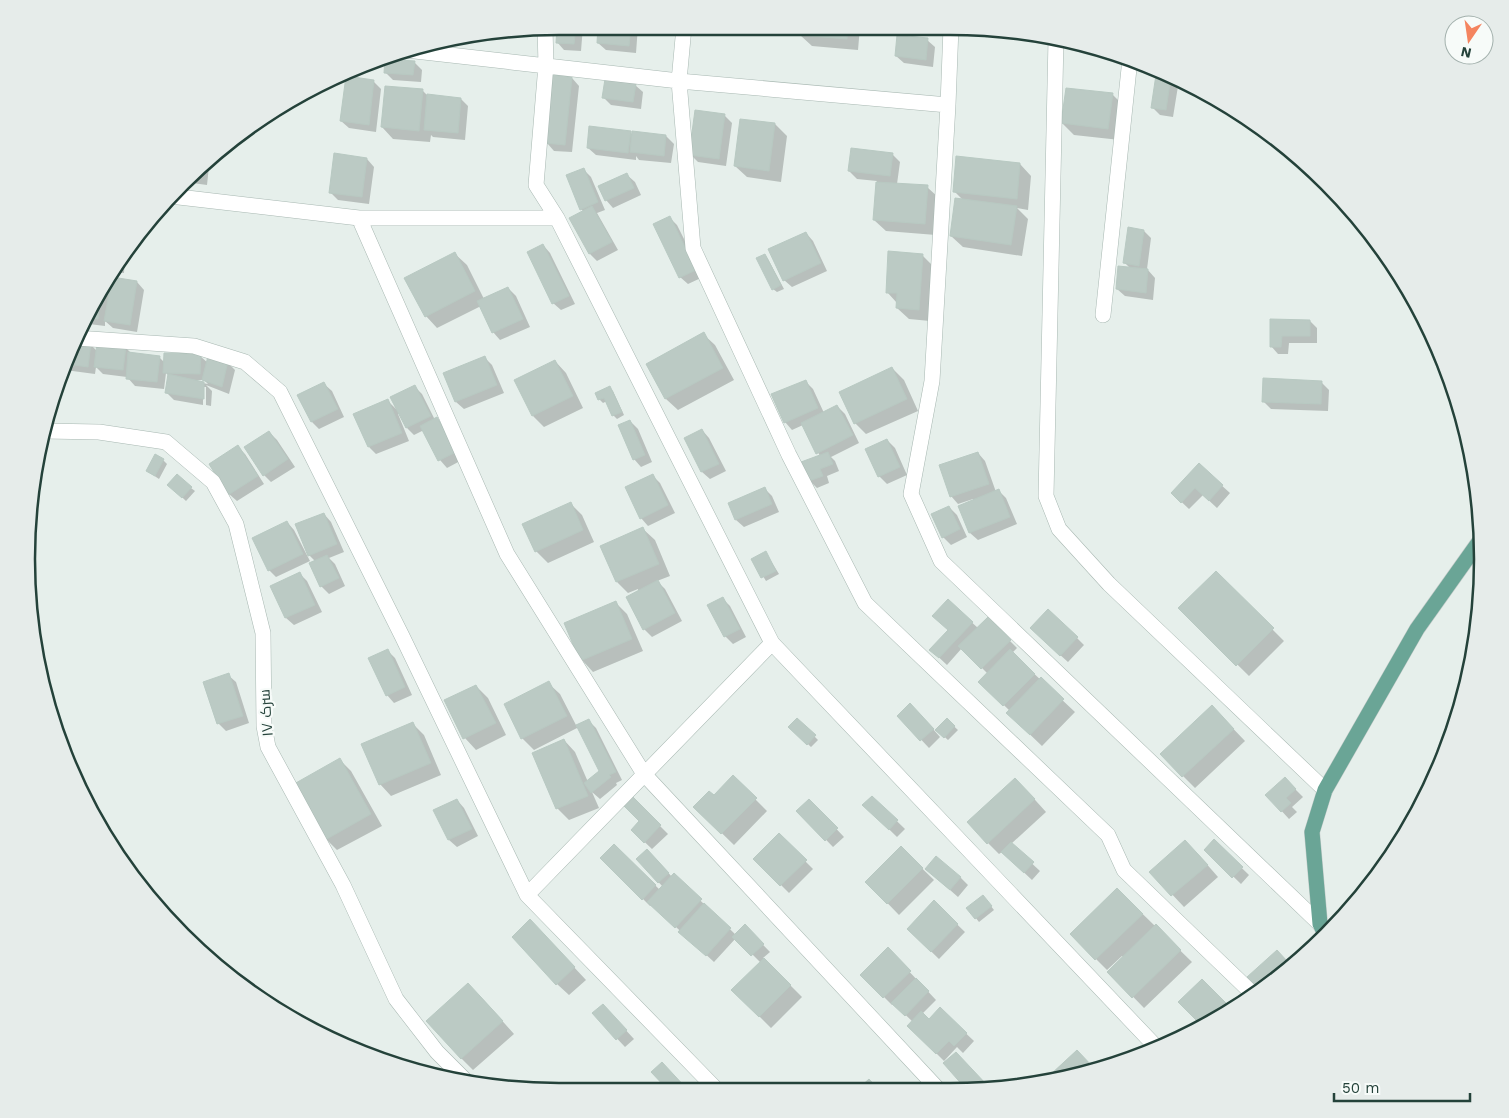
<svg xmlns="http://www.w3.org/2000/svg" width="1509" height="1118" viewBox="0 0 1509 1118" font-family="'Work Sans',Cairo,sans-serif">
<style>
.shadow{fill:#0003;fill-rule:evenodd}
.building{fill:#bbcac4;stroke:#b8c9c2}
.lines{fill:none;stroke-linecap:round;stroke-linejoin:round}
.minor-casing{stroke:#a8b8b2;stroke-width:16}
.major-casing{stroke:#c2cac8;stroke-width:16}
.minor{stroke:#fff;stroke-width:15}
.major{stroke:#6aa596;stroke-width:15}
.labels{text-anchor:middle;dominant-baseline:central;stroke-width:4.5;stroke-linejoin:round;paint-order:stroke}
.street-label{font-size:15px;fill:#24423a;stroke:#f7fbf9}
.rim{fill:none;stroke:#24423a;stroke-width:2.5}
</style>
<rect width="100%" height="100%" fill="#e6efeb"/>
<path class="shadow" d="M 558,26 L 583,26 L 581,51 L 564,50 L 557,42 Z
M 599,26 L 638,26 L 636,53 L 606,50 L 598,43 Z
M 801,27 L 860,27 L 858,50 L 812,46 L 800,35 Z
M 863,27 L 894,27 L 893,32 L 865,30 Z
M 896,27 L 946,27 L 945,36 L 902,33 Z
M 927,40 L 935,47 L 933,67 L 904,63 L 896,56 Z
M 414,62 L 422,70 L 421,82 L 393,80 L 385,72 Z
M 1158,69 L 1179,80 L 1173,117 L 1160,115 L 1152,107 Z
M 572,78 L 579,86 L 572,152 L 554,151 L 547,143 Z
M 373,81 L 381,89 L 376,132 L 349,128 L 341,121 Z
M 635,85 L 643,92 L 641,109 L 611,105 L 603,97 Z
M 423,91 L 428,96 L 461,99 L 468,106 L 465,140 L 433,137 L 431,135 L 430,142 L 393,139 L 382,127 Z
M 1112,94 L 1124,106 L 1120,140 L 1074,135 L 1062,123 Z
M 724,115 L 732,123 L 726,166 L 698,162 L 690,154 Z
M 741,120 L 775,124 L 787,136 L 781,182 L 747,177 L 735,166 Z
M 1261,128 L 1281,145 L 1267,143 L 1260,135 Z
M 630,132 L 633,135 L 634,133 L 666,136 L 674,144 L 671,163 L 639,160 L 636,156 L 636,160 L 596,155 L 588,148 Z
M 892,154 L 900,162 L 897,184 L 927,187 L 939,198 L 936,235 L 886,231 L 874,220 L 877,181 L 857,179 L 849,171 Z
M 210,157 L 207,185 L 185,182 L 208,158 Z
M 367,159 L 374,167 L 369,204 L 338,200 L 330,192 Z
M 1020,164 L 1031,176 L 1028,210 L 1017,208 L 1028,219 L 1022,256 L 963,247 L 951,236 L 963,200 L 954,191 Z
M 583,169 L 591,177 L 605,210 L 597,213 L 618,250 L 597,261 L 590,254 L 584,212 L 581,209 Z
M 627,175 L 635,182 L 641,195 L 613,208 L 606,200 Z
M 670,218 L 677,225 L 703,277 L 688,284 L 680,277 Z
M 1144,231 L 1151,238 L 1147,269 L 1155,278 L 1153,300 L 1125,296 L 1117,289 L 1130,268 L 1125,263 Z
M 806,233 L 813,241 L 827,271 L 792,287 L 784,280 Z
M 543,245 L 550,253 L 575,304 L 561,310 L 553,303 Z
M 455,254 L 467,265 L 484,299 L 508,288 L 516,296 L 530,327 L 500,340 L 493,332 L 481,306 L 437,328 L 426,316 Z
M 765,255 L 768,259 L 784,289 L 777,292 L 773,289 Z
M 922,255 L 934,267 L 930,321 L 909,319 L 897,308 L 897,303 L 887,292 Z
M 125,257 L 124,273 L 115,272 Z
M 137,282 L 144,290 L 137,332 L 113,328 L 105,321 L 105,326 L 81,323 L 108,284 L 111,287 Z
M 1271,320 L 1310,321 L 1317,328 L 1317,343 L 1289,343 L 1288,354 L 1278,354 L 1271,346 Z
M 703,334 L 715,345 L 734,380 L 678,410 L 666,399 L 647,364 Z
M 75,342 L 90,344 L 97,351 L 125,347 L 132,354 L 159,357 L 165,363 L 200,356 L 208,363 L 227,362 L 235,370 L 229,394 L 206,385 L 212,391 L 211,406 L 206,405 L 206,387 L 203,387 L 203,405 L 174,400 L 167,393 L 169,376 L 166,373 L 164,389 L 135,386 L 127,377 L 103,374 L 96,367 L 95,374 L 65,370 ZM 197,380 L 204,380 L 208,384 L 197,382 Z
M 484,357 L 492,365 L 504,393 L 464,409 L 456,402 L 444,374 Z
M 555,361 L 566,373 L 583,408 L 544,427 L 533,416 Z
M 892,368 L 904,380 L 918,411 L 866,434 L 855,423 Z
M 805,381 L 813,389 L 824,413 L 837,406 L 845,414 L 859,443 L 831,457 L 835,461 L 839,471 L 827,476 L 829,483 L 817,488 L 810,481 L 820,456 L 803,425 L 792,430 L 785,422 Z
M 1321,382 L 1329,390 L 1328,411 L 1271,409 L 1263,401 Z
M 324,384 L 332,391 L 344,417 L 319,429 L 312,422 L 299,396 Z
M 415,387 L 422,394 L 435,420 L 437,419 L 445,427 L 462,460 L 447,468 L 440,460 L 424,430 L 414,435 L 407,428 L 400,413 L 398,414 L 409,441 L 376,454 L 369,447 L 388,401 L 398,411 Z
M 610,388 L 613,391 L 624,415 L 617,419 L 613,415 L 607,401 L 603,403 L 599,399 Z
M 630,421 L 638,429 L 652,462 L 641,467 L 634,459 Z
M 702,430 L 709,438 L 726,471 L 710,479 L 702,472 L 685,439 Z
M 269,432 L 277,440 L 295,467 L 271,482 L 264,475 Z
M 887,440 L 895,448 L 907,475 L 887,484 L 879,476 Z
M 238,447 L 245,454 L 264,484 L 237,501 L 229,494 Z
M 978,453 L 985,461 L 996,492 L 999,491 L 1006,498 L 1017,524 L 978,540 L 970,533 L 959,506 L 973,501 L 973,499 L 958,504 L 951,496 Z
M 163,460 L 167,464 L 159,479 L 147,471 Z
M 1199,465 L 1230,493 L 1217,508 L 1203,495 L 1189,509 L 1172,493 Z
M 653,476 L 660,483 L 675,513 L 648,526 L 641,518 Z
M 169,485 L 191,488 L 195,491 L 186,501 Z
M 764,488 L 772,496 L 779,512 L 744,527 L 736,520 L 729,503 Z
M 570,503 L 582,515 L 594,542 L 548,563 L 536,551 Z
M 949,507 L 957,515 L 967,537 L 951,545 L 943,537 Z
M 324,514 L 331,522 L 344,552 L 329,558 L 335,564 L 345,586 L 329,594 L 321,586 L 315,561 L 308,554 Z
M 287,522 L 294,530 L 310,561 L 276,577 L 269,570 Z
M 643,529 L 655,540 L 670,576 L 657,581 L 665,589 L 682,621 L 652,637 L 644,629 L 638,589 L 628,593 L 617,582 L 602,546 Z
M 766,553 L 779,574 L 766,581 L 753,560 Z
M 299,573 L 307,581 L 322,612 L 294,625 L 286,618 L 272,586 Z
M 1216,573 L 1284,641 L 1249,676 L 1180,608 Z
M 722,598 L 730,606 L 746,637 L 733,644 L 725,636 Z
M 948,601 L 978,628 L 988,619 L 1017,648 L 1012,653 L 1075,712 L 1042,746 L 1020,725 L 1010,711 L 980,682 L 988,674 L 962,648 L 947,665 L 931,650 L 949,630 Z
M 616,603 L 627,614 L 643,651 L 593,672 L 582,660 Z
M 1039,636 L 1077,638 L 1084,645 L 1068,662 Z
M 388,651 L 395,658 L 412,695 L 394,703 L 387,695 Z
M 228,675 L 236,682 L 249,723 L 226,731 L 218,723 Z
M 548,683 L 560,694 L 577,727 L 589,721 L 596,728 L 622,780 L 616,783 L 617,785 L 600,799 L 592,792 L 599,808 L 569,820 L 558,809 L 534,753 L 564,740 L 575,752 L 588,782 L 601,771 L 579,727 L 534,750 L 522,738 Z
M 476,686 L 488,698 L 506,735 L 476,750 L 465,738 Z
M 918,712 L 940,737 L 929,748 L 899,716 Z
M 1223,718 L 1245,741 L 1195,788 L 1161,754 Z
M 797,719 L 818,740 L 811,747 L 790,727 Z
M 947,720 L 958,730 L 948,740 L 937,730 Z
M 413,724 L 424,735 L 441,775 L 391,796 L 380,784 Z
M 340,760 L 351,771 L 382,826 L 337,850 L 326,839 Z
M 733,777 L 767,811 L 734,845 L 695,807 L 714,797 Z
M 1285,779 L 1303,797 L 1292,807 L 1297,812 L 1289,819 L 1267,795 Z
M 1027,791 L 1046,812 L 1011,844 L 1040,871 L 1032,880 L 1002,852 L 999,854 L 988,843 Z
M 631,797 L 668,834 L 652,849 L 632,830 L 641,821 Z
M 872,797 L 905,829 L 897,837 L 864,805 Z
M 457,800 L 464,808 L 478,836 L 457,847 L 449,840 L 435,811 Z
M 809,800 L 844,837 L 833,847 L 798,811 Z
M 779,835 L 813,869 L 789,893 L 755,859 Z
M 1214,841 L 1249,875 L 1241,884 L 1206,850 Z
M 614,845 L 660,890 L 663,887 L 638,860 L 655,858 L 672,877 L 674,875 L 736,935 L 745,926 L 770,952 L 763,958 L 802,997 L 771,1028 L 733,990 L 761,963 L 736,938 L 714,962 L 652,905 L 650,906 L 602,858 Z
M 901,848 L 934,880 L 899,915 L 867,882 Z
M 1197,853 L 1218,877 L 1184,907 L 1151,872 Z
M 934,876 L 961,878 L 968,885 L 958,897 Z
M 1117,889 L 1192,962 L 1144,1008 L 1109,972 L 1124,958 L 1122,956 L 1107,970 L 1071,934 Z
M 986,900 L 994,910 L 979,922 L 968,908 Z
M 934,902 L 965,932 L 939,959 L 908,929 Z
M 542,933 L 586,980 L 569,995 L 557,984 Z
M 888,949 L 936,1000 L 922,1014 L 929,1020 L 940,1009 L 974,1041 L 963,1053 L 957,1047 L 944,1061 L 909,1026 L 913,1022 L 893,1003 L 892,1005 L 862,975 Z
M 1277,952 L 1291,966 L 1274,982 L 1260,990 L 1249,977 Z
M 1202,980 L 1229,1008 L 1201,1024 L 1180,1002 Z
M 480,996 L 514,1034 L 473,1070 L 461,1058 Z
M 610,1013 L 634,1039 L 625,1047 L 594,1014 Z
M 1077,1052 L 1092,1068 L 1054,1078 L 1051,1075 Z"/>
<path class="building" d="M 576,26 L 574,44 L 556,43 L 557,27 Z
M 598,26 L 631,26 L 629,46 L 597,43 Z
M 800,27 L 848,27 L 847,39 L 799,35 Z
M 897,35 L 928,38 L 926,60 L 895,56 Z
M 385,59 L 415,61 L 413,75 L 384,73 Z
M 1157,68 L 1171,76 L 1166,110 L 1151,108 Z
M 553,75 L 572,77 L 565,145 L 545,143 Z
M 346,76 L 374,80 L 369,125 L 340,121 Z
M 605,79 L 636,84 L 633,102 L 602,98 Z
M 385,86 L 423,89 L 419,131 L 381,127 Z
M 1066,88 L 1113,93 L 1108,129 L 1061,123 Z
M 427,94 L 461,98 L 458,133 L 424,130 Z
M 695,110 L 725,114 L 719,159 L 689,155 Z
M 740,119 L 775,123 L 769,171 L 734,166 Z
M 589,126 L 631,131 L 628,153 L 587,148 Z
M 1259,127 L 1273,138 L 1258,136 Z
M 632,131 L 666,135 L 664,156 L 630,152 Z
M 851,148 L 893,153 L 890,176 L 848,171 Z
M 334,153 L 367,158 L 362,197 L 329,193 Z
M 956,156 L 1020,163 L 1017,199 L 953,192 Z
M 201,165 L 200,178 L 190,176 Z
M 584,168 L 598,202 L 580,210 L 566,175 Z
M 627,173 L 634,188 L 605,201 L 598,186 Z
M 876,182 L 928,185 L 925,224 L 873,220 Z
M 955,198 L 1017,206 L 1011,245 L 950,236 Z
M 592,206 L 612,242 L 589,254 L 569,218 Z
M 670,216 L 696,270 L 679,278 L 653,224 Z
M 1128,227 L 1144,230 L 1139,266 L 1123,263 Z
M 806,232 L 821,263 L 783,281 L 768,249 Z
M 543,244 L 569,296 L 552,304 L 527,252 Z
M 888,251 L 923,254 L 919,310 L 896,308 L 897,293 L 886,293 Z
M 455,252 L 475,291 L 425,317 L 404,278 Z
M 765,254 L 781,285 L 772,290 L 756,258 Z
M 1118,266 L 1148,269 L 1146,293 L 1116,289 Z
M 112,277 L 137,281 L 130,325 L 104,321 Z
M 508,287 L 523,319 L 492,333 L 477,301 Z
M 100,295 L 98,319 L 85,317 Z
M 1270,319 L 1310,320 L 1310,336 L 1282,336 L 1281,347 L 1270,347 Z
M 704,332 L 723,368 L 665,399 L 646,364 Z
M 75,341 L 91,343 L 88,367 L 67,364 Z
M 97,343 L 126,346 L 123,370 L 94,367 Z
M 128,352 L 160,356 L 157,382 L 126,379 Z
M 164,353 L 201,354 L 200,374 L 163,373 Z
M 208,356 L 228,361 L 222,387 L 202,380 Z
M 485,356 L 497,385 L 455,402 L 443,373 Z
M 555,360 L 573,396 L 532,416 L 514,380 Z
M 892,367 L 907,399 L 854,424 L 839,392 Z
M 168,374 L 204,382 L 204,399 L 165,393 Z
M 1263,378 L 1322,381 L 1321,404 L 1262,402 Z
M 806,380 L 818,408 L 784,423 L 771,394 Z
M 324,382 L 338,409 L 311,422 L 297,395 Z
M 415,385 L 431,416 L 406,428 L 390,397 Z
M 610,386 L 622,412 L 612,416 L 604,398 L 598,400 L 595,393 Z
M 388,399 L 402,433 L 368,447 L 353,414 Z
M 837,405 L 853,435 L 816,454 L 801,423 Z
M 437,417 L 456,452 L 438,461 L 420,426 Z
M 630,420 L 645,455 L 633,460 L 618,425 Z
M 702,429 L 719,464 L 701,472 L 684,438 Z
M 269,431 L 288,459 L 263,476 L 244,447 Z
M 887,439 L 900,467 L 878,477 L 865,449 Z
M 238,445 L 258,476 L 228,495 L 209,464 Z
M 828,452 L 833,464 L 820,469 L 823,476 L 809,481 L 801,462 Z
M 978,452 L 989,484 L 950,497 L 939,465 Z
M 155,454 L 164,459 L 155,476 L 146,471 Z
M 1199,463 L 1223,485 L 1209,501 L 1195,488 L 1181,503 L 1171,493 Z
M 177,474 L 192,487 L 182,498 L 167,485 Z
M 653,474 L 668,505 L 640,519 L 625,487 Z
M 765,487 L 772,504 L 735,520 L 728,503 Z
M 999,489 L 1010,517 L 969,533 L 958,506 Z
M 571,502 L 583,530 L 535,552 L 522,524 Z
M 949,506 L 960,529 L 942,538 L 931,514 Z
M 324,513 L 337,544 L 308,556 L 295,524 Z
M 287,521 L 303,554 L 268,571 L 252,538 Z
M 643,527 L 659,564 L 616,582 L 600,546 Z
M 766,551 L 776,571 L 761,578 L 751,559 Z
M 327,555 L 339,578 L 320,587 L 309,563 Z
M 1216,571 L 1274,628 L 1236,666 L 1178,608 Z
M 300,572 L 315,605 L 285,618 L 270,586 Z
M 658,580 L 675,613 L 643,630 L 626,597 Z
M 723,597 L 740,629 L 724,637 L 707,605 Z
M 948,599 L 973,622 L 939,658 L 929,650 L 948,630 L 932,616 Z
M 616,601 L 632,639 L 580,661 L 564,623 Z
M 1048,609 L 1078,637 L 1060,656 L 1030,628 Z
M 988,617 L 1011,640 L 981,669 L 958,646 Z
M 388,649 L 405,687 L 386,696 L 368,658 Z
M 1010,649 L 1035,674 L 1003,706 L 978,682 Z
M 229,673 L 243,716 L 217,724 L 203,682 Z
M 1041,677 L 1064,699 L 1030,735 L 1006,713 Z
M 549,681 L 567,716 L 521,739 L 504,704 Z
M 476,685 L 496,723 L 463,739 L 444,700 Z
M 910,703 L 934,729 L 920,741 L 897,716 Z
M 1212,705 L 1234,729 L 1182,777 L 1160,754 Z
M 797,718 L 816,735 L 807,745 L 788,727 Z
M 947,718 L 955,726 L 944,738 L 935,730 Z
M 589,719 L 616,772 L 609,775 L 611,777 L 591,793 L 584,783 L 599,771 L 576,725 Z
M 413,722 L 431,763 L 379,785 L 361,744 Z
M 564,739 L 588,796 L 556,809 L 532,753 Z
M 340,758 L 371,814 L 325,840 L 294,784 Z
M 733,775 L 757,798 L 721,834 L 693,807 L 709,791 L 714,795 Z
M 1285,777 L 1296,789 L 1286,798 L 1291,803 L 1281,812 L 1265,795 Z
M 1015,778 L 1035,799 L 987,844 L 967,822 Z
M 631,795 L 661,825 L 644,843 L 631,830 L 639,821 L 622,804 Z
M 872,796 L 898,820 L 889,830 L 862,805 Z
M 457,799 L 472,829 L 448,840 L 433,810 Z
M 809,799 L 838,828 L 825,841 L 796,811 Z
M 779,833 L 807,860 L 780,886 L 753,859 Z
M 1214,839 L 1243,867 L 1232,878 L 1204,850 Z
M 1185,840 L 1208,865 L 1171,896 L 1149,872 Z
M 1011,842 L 1034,862 L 1024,873 L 1001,852 Z
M 614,844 L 656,885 L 642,900 L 600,858 Z
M 901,846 L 923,868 L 887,904 L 865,882 Z
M 647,849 L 669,873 L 658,883 L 636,859 Z
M 936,856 L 961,877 L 950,890 L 925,869 Z
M 674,873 L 702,899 L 675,928 L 647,902 Z
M 1117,888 L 1143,914 L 1095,960 L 1070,934 Z
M 983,895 L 992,906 L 975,919 L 966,908 Z
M 934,900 L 958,924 L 931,952 L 907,929 Z
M 704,903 L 731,928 L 706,956 L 678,932 Z
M 530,919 L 575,967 L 556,985 L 512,937 Z
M 745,924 L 764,944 L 751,956 L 732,937 Z
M 1156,924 L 1181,950 L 1132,998 L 1107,972 Z
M 888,947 L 911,971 L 883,998 L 860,975 Z
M 1277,950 L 1287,961 L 1271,975 L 1276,980 L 1259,990 L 1247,977 Z
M 764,958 L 791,985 L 759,1017 L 731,990 Z
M 916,978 L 929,991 L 905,1016 L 891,1003 Z
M 1202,979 L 1226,1003 L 1209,1019 L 1200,1024 L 1178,1002 Z
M 468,983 L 503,1021 L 461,1059 L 426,1021 Z
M 603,1004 L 627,1030 L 616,1040 L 592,1013 Z
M 940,1007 L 967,1033 L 954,1046 L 949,1041 L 936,1054 L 907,1026 L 921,1011 L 929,1019 Z
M 1077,1050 L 1093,1067 L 1052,1078 L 1050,1075 Z
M 956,1052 L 987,1085 L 985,1087 L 965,1088 L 943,1063 Z
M 662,1062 L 687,1089 L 686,1089 L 668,1090 L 651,1072 Z
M 869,1079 L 877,1088 L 859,1088 Z"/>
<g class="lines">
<g class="minor-casing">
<path id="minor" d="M 684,27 L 679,81 L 693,248 L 789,455 L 865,603 L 1108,835 L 1124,870 L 1253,994
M 951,27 L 948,105 L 932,381 L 911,494 L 941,561 L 1320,924
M 545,28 L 546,65 L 536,185 L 557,218 L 772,643 L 1158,1049
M 1056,39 L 1046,496 L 1059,529 L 1109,584 L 1325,790
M 406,50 L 679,81 L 948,105
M 170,196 L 359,218 L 557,218
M 359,218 L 507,554 L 644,774 L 937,1088
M 1103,315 L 1130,59
M 76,338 L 194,346 L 245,362 L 280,392 L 402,636 L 527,895 L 716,1089
M 45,431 L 99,432 L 166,442 L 213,482 L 236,524 L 263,633 L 264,726 L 268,747 L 343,885 L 396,999 L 437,1052 L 466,1081
M 527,895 L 772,643"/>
</g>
<g class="major-casing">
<path id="major" d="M 1325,934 L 1320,924 L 1312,832 L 1325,790 L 1417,629 L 1481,539"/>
</g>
<use href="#minor" class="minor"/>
<use href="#major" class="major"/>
</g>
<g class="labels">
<g class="street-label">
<text transform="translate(266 713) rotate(-94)">سرک ۱۷</text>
</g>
</g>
<path d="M0 0H1509V1118H0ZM559 35H950A524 524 0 0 1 1474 559V559A524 524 0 0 1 950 1083H559A524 524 0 0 1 35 559V559A524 524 0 0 1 559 35Z" fill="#e6ecea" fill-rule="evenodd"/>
<path class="rim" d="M559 35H950A524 524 0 0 1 1474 559V559A524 524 0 0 1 950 1083H559A524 524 0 0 1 35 559V559A524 524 0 0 1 559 35Z"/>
<g transform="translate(1469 40) rotate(193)"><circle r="24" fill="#f7fbf9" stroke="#a3b1ad"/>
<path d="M0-4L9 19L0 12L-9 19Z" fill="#f4845f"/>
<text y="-8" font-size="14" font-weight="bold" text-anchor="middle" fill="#24423a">N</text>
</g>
<path d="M1334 1093v8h136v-8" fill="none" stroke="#24423a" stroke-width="2.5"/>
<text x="1342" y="1093" font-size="15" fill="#24423a" stroke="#f7fbf9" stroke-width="4" paint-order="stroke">50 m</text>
</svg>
